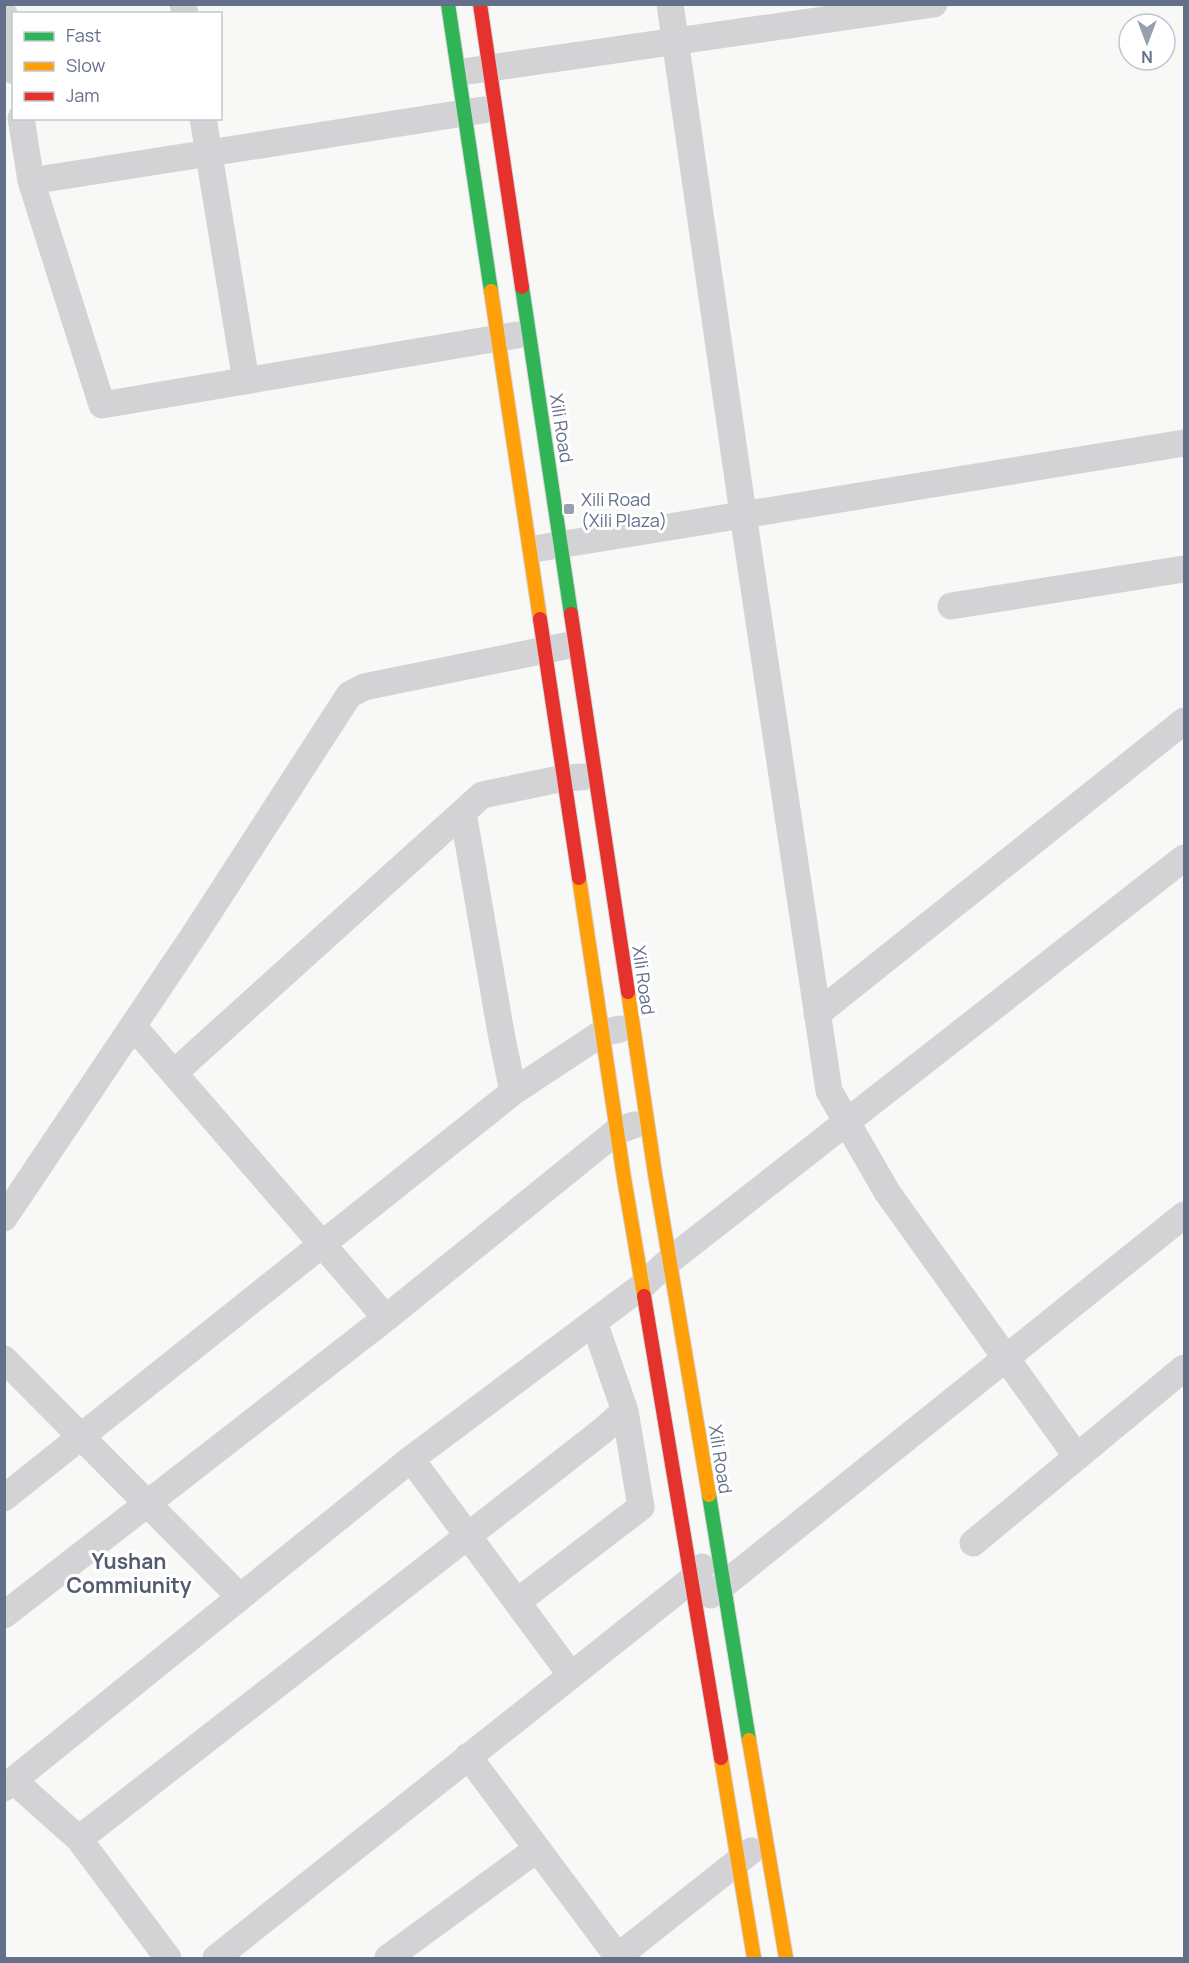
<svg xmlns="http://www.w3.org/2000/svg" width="1189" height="1963" viewBox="0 0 1189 1963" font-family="Manrope,sans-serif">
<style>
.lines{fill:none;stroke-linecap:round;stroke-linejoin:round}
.fast-casing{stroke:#d5d6d9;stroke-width:16}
.slow-casing{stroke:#d5d6d9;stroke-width:16}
.jam-casing{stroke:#d5d6d9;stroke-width:16}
.street{stroke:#d3d3d5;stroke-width:27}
.fast{stroke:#30b455;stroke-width:14}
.slow{stroke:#ff9f0a;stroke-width:14}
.jam{stroke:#e5322d;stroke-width:14}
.poi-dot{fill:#98a0b0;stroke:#fff;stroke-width:2}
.labels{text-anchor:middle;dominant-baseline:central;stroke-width:6;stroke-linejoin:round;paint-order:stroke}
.street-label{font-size:18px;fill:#64708a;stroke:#fff}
.poi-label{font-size:18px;fill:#64708a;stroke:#fff;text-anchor:start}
.quarter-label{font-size:21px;font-weight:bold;fill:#535c6e;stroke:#fff}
</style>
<rect width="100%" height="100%" fill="#f8f8f7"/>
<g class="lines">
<g class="fast-casing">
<path id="fast" d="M 448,4 L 491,291
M 522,287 L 571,614
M 709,1495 L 749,1740"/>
</g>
<g class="slow-casing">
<path id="slow" d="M 491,291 L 540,619
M 579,878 L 624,1178 L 644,1296
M 628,992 L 655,1174 L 709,1495
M 749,1740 L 786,1958
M 721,1758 L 754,1958"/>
</g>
<g class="jam-casing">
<path id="jam" d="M 480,4 L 522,287
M 571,614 L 628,992
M 540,619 L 579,878
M 644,1296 L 721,1758"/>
</g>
<path class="street" d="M 183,4 L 185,14
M 670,4 L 743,514 L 829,1091 L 887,1192 L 1077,1457
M 4,14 L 14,71
M 469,71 L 934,4
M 21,118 L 31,181 L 102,405 L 517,335
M 203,118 L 246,381
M 31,181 L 483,110
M 540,548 L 1184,443
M 951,606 L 1184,569
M 463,812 L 501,1033 L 513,1092
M 817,1014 L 1184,721
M 133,1026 L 386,1318
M 174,1073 L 482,795 L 564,778 L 582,777
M 4,1218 L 196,932 L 349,695 L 364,687 L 565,646
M 4,1359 L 240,1597
M 411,1459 L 571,1675
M 4,1498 L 513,1092 L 602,1033 L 620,1029
M 973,1543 L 1184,1368
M 711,1595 L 1184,1215
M 517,1602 L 641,1507 L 625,1411
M 4,1615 L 386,1318 L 617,1131 L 634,1125
M 468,1756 L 618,1957
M 14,1781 L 79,1839 L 168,1958
M 4,1788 L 411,1459 L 642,1286 L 669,1261 L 1184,858
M 79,1839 L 601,1432 L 625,1411 L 594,1322
M 216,1958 L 691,1580 L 702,1567
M 388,1958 L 537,1849
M 616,1958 L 751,1851"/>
<use href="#fast" class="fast"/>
<use href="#slow" class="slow"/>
<use href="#jam" class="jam"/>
</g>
<rect class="poi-dot" x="563" y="503" width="12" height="12" rx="3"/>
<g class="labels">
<g class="street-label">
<text transform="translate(562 428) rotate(81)">Xili Road</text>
<text transform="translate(644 980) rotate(82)">Xili Road</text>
<text transform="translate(721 1459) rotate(81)">Xili Road</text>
</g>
<g class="poi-label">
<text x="581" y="499">Xili Road<tspan x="581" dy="21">(Xili Plaza)</tspan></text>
</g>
<g class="quarter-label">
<text x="129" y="1561">Yushan<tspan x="129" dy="24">Commiunity</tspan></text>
</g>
</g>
<rect width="1189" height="1963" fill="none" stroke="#64708a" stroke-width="12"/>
<rect x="12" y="12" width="210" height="108" fill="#ffffff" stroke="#c1c6d0" stroke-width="1.5"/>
<rect x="24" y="32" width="30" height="9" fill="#30b455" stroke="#c1c6d0" stroke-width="1.5"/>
<text x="66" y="42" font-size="18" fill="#64708a">Fast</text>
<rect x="24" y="62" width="30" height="9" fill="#ff9f0a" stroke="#c1c6d0" stroke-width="1.5"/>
<text x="66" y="72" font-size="18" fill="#64708a">Slow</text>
<rect x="24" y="92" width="30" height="9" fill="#e5322d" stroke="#c1c6d0" stroke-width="1.5"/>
<text x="66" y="102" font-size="18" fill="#64708a">Jam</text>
<g transform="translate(1147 42) rotate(180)"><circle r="28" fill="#ffffff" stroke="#c1c6d0" stroke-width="1.5"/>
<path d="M0-4.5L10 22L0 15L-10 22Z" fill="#98a0b0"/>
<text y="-9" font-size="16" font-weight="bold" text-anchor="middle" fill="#64708a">N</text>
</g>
</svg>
